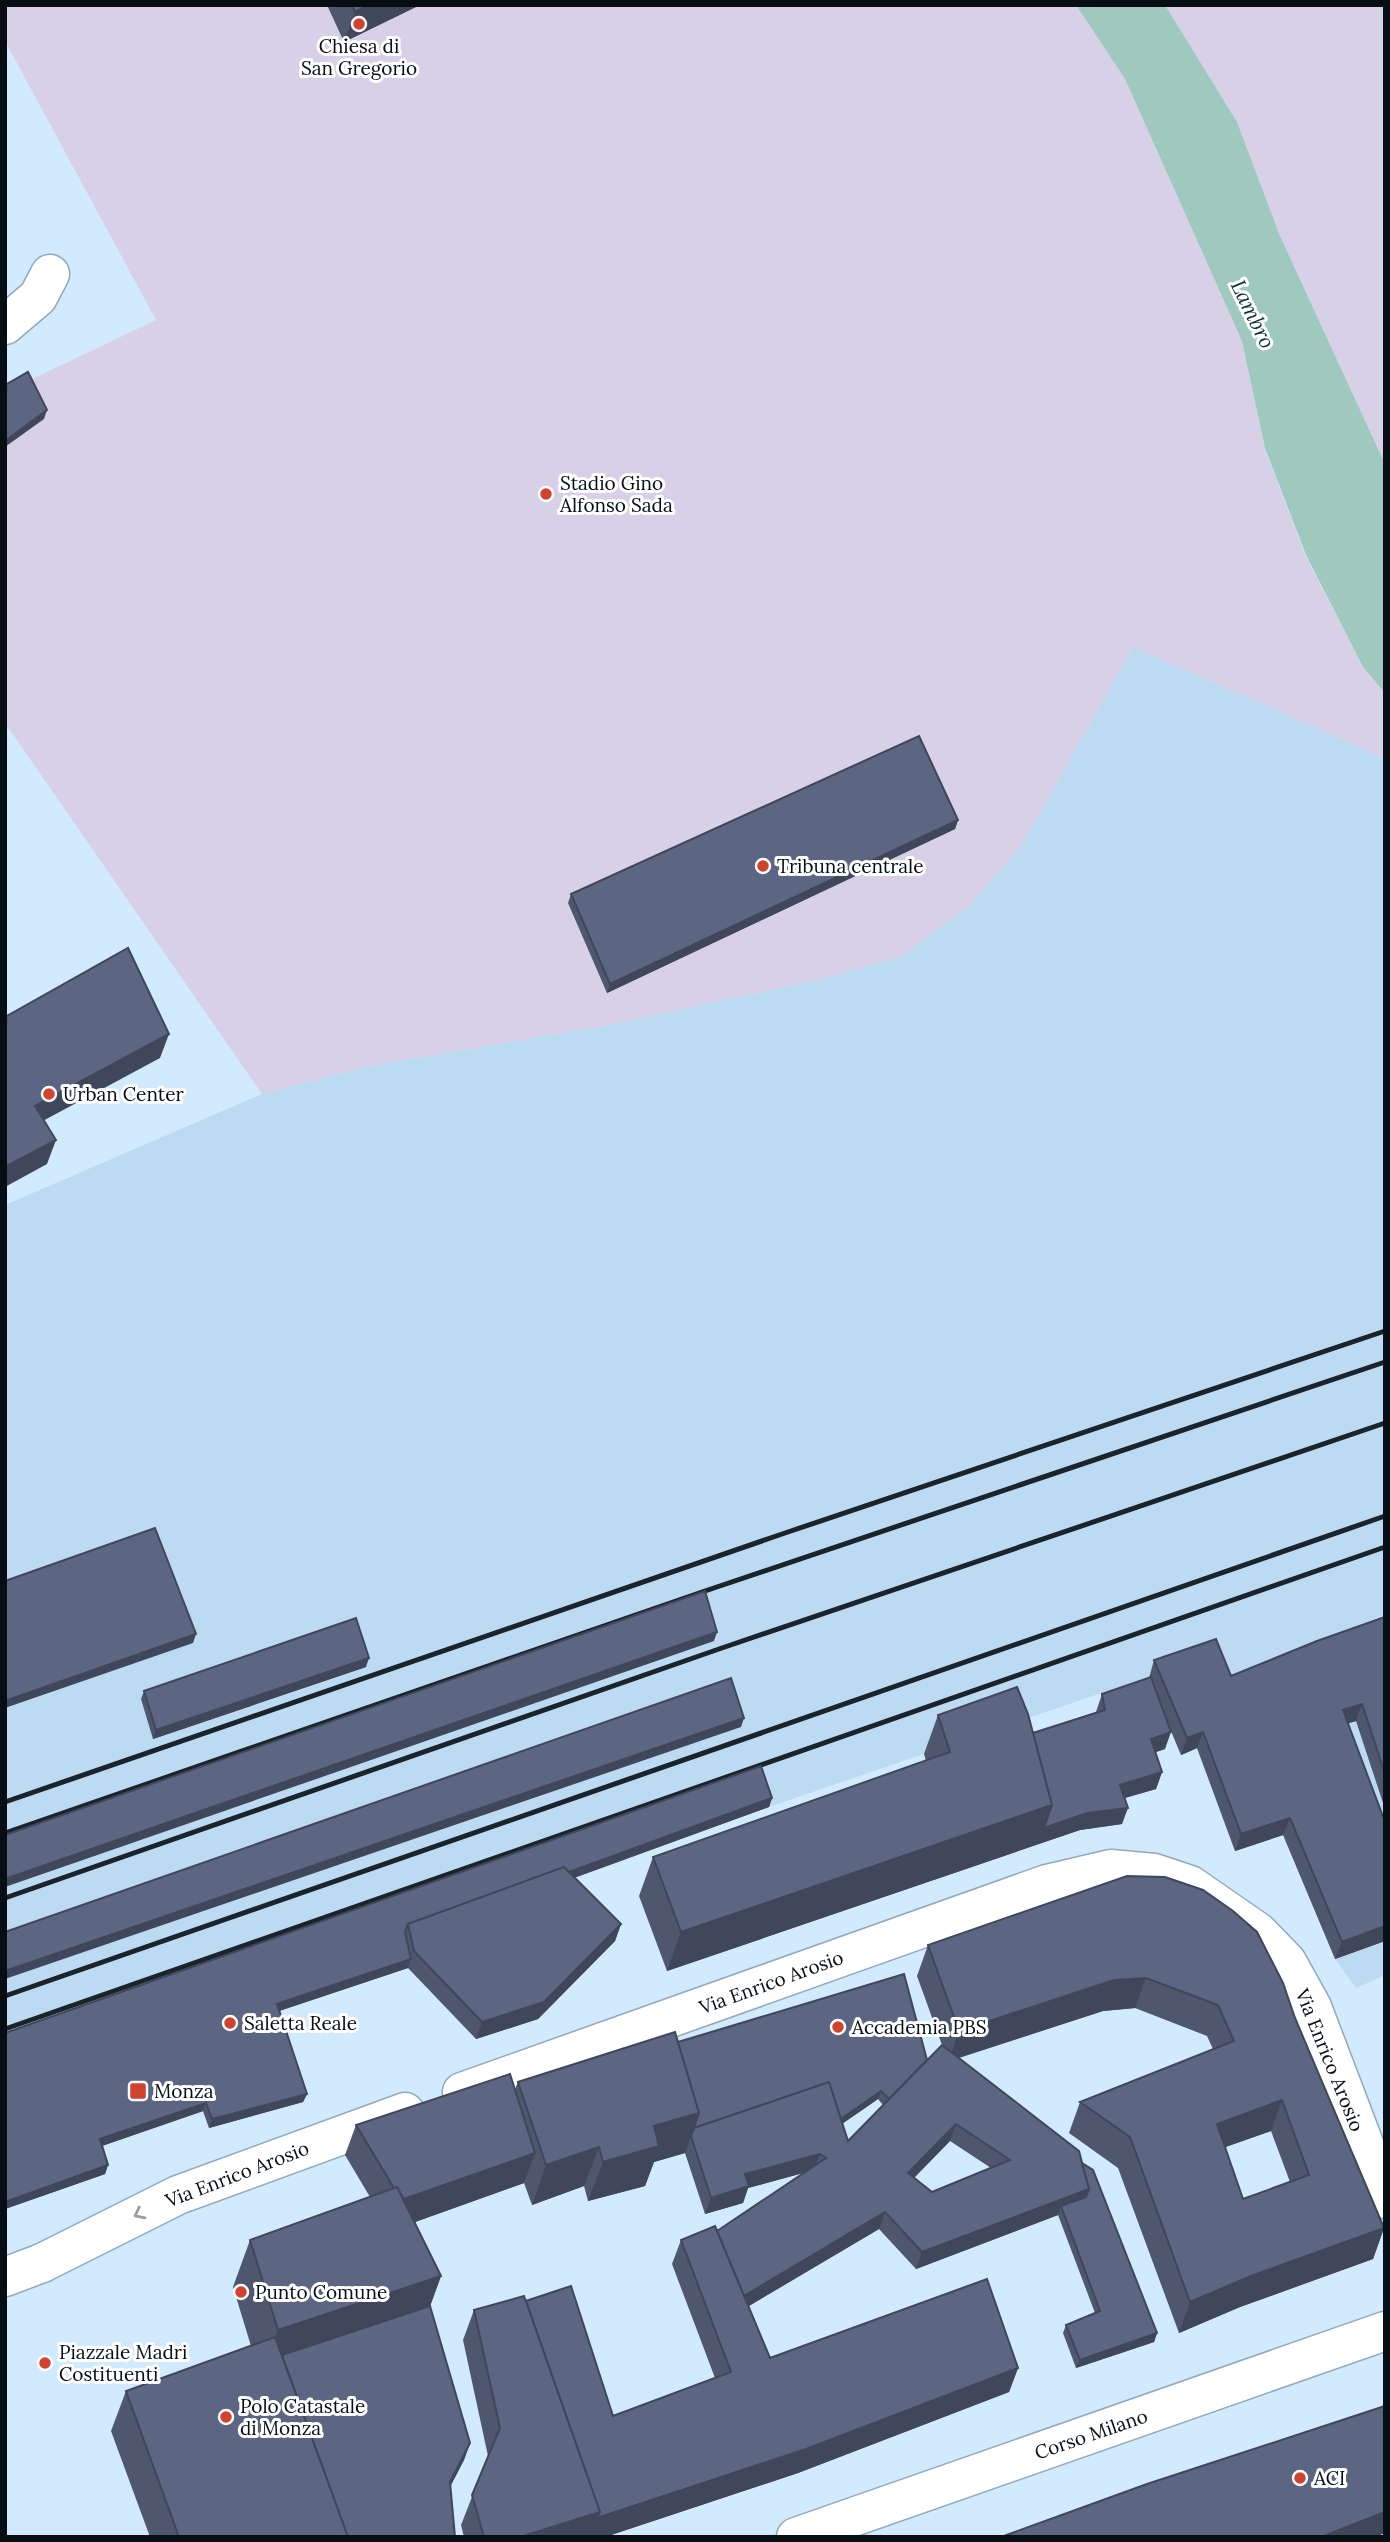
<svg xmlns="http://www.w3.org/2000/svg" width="1390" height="2542" viewBox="0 0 1390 2542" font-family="Lora,serif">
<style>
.built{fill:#bcdbf3}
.green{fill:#d8d0e7}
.water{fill:#9fc8bf}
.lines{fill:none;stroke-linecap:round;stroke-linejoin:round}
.minor-casing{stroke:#91a9bb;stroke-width:41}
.tertiary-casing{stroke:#91a9bb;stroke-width:41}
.secondary-casing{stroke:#91a9bb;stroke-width:41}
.minor{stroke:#fff;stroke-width:38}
.tertiary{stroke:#fff;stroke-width:38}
.secondary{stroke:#fff;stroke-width:38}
.rail{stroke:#1b242b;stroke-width:5}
.wall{fill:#4f576f;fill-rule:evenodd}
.shaded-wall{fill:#40475a}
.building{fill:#5c6581;stroke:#40475a;stroke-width:2;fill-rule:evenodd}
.oneway{stroke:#9b9ea1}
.poi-dot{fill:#cf432f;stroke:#fff;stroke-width:2.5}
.labels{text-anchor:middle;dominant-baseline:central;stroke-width:6;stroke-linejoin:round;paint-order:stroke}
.poi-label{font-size:19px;fill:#060d13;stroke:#fff;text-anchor:start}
.street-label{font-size:19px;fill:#060d13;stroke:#fff}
.water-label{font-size:21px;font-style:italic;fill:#0b332c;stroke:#fff}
</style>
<rect width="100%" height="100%" fill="#d1eafd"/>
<path class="built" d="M 1133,647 L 1385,758 L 1385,1975 L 1356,1988 L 1335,1959 L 1284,1835 L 1235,1851 L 1197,1749 L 1181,1755 L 1148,1677 L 769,1807 L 402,1941 L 408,1968 L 274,2013 L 209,2128 L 203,2112 L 97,2147 L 105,2174 L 5,2209 L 5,1205 L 262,1094 L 367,1066 L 609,1025 L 821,979 L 1022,845 Z"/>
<path class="green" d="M 5,5 L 1076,5 L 1125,79 L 1242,341 L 1265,449 L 1305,555 L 1363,667 L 1385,693 L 1385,758 L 1133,647 L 1022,845 L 969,906 L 902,956 L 821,979 L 609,1025 L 367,1066 L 262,1094 L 5,723 L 5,392 L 156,320 L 5,41 Z
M 1165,5 L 1385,5 L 1385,464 L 1280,236 L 1237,122 Z"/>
<path class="water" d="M 1076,5 L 1165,5 L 1237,122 L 1280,236 L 1385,464 L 1385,693 L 1363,667 L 1306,555 L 1265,448 L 1242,341 L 1125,79 Z"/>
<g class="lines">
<g class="minor-casing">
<path id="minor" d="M 5,325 L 38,297 L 50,274
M 462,2092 L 1047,1884 L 1111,1869 L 1154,1873 L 1190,1885 L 1258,1932 L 1287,1962 L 1312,2007 L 1385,2199
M 42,2263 L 178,2195 L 405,2112"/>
</g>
<g class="tertiary-casing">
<path id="tertiary" d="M 5,2277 L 42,2263"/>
</g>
<g class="secondary-casing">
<path id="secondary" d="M 796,2537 L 1385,2331"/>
</g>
<use href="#minor" class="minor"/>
<use href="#tertiary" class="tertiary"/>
<use href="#secondary" class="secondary"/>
<path class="rail" d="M 5,1802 L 785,1533 L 1385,1331
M 5,1833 L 702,1592 L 1385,1362
M 5,1898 L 719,1649 L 1385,1423
M 5,1996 L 1385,1516
M 5,2029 L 1385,1547"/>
</g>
<path class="wall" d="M 327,5 L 420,5 L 344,42 Z
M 958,820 L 955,829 L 607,993 L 568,903 L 571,894 Z
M 1385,1617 L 1385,1809 L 1356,1721 L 1348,1723 L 1385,1822 L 1385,1941 L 1335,1959 L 1283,1835 L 1235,1851 L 1197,1748 L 1181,1755 L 1168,1724 L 1165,1749 L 1155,1752 L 1162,1772 L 1156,1789 L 1125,1798 L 1122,1824 L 1080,1830 L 667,1971 L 639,1896 L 653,1857 L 926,1761 L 924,1754 L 938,1715 L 1033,1733 L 1096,1712 L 1102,1694 L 1149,1678 L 1154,1660 L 1231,1676 Z
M 366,1667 L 153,1739 L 141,1699 L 144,1691 Z
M 772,1798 L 769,1807 L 574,1878 L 621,1924 L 615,1941 L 538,2019 L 476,2039 L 408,1968 L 279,2011 L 307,2094 L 303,2102 L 209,2128 L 203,2111 L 102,2146 L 108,2165 L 105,2174 L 5,2209 L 5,2033 Z
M 1127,1876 L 1295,2018 L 1384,2228 L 1373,2259 L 1240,2307 L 1179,2333 L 1118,2168 L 1069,2133 L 1080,2102 L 1213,2049 L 1207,2036 L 1135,2008 L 1103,2011 L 959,2058 L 1082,2163 L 1157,2333 L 1154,2342 L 1076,2368 L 1063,2333 L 1066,2325 L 1095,2313 L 1058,2215 L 916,2269 L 879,2229 L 749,2306 L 770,2358 L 1018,2368 L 1009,2392 L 798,2473 L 605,2537 L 464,2537 L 461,2525 L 488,2456 L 463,2340 L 474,2310 L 526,2301 L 613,2416 L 715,2378 L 672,2264 L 681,2240 L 717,2231 L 803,2173 L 748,2188 L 743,2203 L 705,2214 L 685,2153 L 654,2162 L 645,2186 L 588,2201 L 584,2186 L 532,2205 L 524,2183 L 415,2222 L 441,2276 L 430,2306 L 470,2443 L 464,2460 L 450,2486 L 455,2537 L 150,2537 L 111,2431 L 126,2391 L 251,2346 L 233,2287 L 250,2240 L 370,2197 L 345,2155 L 356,2125 L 515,2089 L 518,2082 L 678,2042 L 927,2060 L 942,2045 L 917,1976 L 928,1945 ZM 878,2099 L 883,2105 L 848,2141 L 842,2124 ZM 1271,2131 L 1290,2182 L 1243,2199 L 1225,2147 ZM 950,2141 L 991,2168 L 932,2192 L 914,2178 Z"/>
<path class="shaded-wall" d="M 368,5 L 420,5 L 344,42 L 355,12 Z
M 47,410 L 44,419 L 5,447 L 5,441 Z
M 958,820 L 955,829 L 607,993 L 610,984 Z
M 169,1034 L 160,1058 L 26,1130 L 35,1106 Z
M 56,1140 L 47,1164 L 5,1187 L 5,1167 Z
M 717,1632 L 714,1641 L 5,1887 L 5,1879 Z
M 196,1634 L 193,1643 L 5,1708 L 5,1701 Z
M 369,1658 L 366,1667 L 153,1739 L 156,1730 Z
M 1362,1704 L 1356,1721 L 1337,1727 L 1343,1710 Z
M 744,1718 L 741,1727 L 5,1979 L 5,1971 Z
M 1171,1732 L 1165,1749 L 1145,1756 L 1151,1739 Z
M 1203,1732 L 1197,1748 L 1181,1755 L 1187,1738 Z
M 1162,1772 L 1156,1789 L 1114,1801 L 1120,1785 Z
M 772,1798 L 769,1807 L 411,1937 L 409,1930 Z
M 1052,1805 L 1087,1813 L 1128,1808 L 1122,1824 L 1080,1830 L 667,1971 L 681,1932 Z
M 1290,1818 L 1283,1835 L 1235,1851 L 1241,1834 Z
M 621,1924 L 615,1941 L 538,2019 L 476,2039 L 482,2022 Z
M 1385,1926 L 1385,1941 L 1335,1959 L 1342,1942 Z
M 411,1959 L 408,1968 L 273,2013 L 277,2004 Z
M 1146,1978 L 1135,2008 L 1103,2011 L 948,2061 L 959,2031 L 1114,1980 Z
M 881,2091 L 878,2099 L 833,2130 L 836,2122 Z
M 307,2094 L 303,2102 L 209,2128 L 212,2119 Z
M 1282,2100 L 1271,2131 L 1206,2154 L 1217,2124 Z
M 206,2103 L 203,2111 L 96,2148 L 100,2139 Z
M 699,2113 L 685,2153 L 654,2162 L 645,2186 L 588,2201 L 603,2162 L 654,2126 Z
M 956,2124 L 950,2141 L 902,2190 L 908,2173 Z
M 599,2147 L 584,2186 L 532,2205 L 546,2165 Z
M 535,2153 L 524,2183 L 390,2231 L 401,2200 Z
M 820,2154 L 814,2170 L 748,2188 L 743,2203 L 705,2214 L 711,2198 L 745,2174 Z
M 108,2165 L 105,2174 L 5,2209 L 5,2202 Z
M 1089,2189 L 1083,2206 L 1061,2206 L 1058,2215 L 916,2269 L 922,2252 Z
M 885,2212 L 879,2229 L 735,2314 L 741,2297 Z
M 1384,2228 L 1373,2259 L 1240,2307 L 1179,2333 L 1190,2302 L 1251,2276 Z
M 441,2276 L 424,2323 L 267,2360 L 278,2330 Z
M 1157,2333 L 1154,2342 L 1076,2368 L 1080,2360 Z
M 1018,2368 L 1009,2392 L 798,2473 L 605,2537 L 520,2537 Z
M 470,2443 L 464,2460 L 444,2499 L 450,2482 Z
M 1385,2512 L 1385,2533 L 1376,2537 L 1321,2537 Z"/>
<path class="building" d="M 352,5 L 368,5 L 355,12 Z
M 28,372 L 47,410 L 5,441 L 5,385 Z
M 919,736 L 958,820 L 610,984 L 571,894 Z
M 128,948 L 169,1034 L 35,1106 L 56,1140 L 5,1167 L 5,1017 Z
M 155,1528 L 196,1634 L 5,1701 L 5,1581 Z
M 705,1591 L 717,1632 L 5,1879 L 5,1835 Z
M 1385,1617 L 1385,1774 L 1362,1704 L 1343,1710 L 1385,1822 L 1385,1926 L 1342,1942 L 1290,1818 L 1241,1834 L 1203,1732 L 1187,1738 L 1154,1660 L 1216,1639 L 1231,1676 L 1317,1641 Z
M 356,1618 L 369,1658 L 156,1730 L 144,1691 Z
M 1151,1677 L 1171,1732 L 1151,1739 L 1162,1772 L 1120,1785 L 1128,1808 L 1087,1813 L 1044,1828 L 1052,1805 L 1033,1733 L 1105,1710 L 1102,1694 Z
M 731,1678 L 744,1718 L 5,1971 L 5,1932 Z
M 1017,1687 L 1028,1714 L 1052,1805 L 681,1932 L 653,1857 L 950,1752 L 938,1715 Z
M 761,1766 L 772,1798 L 569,1872 L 564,1867 L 408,1924 L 405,1932 L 411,1959 L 277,2004 L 307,2094 L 212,2119 L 206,2103 L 100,2139 L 108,2165 L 5,2202 L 5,2033 Z
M 564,1867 L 621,1924 L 544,2002 L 482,2022 L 414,1951 L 408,1924 Z
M 1127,1876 L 1165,1877 L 1203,1890 L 1233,1911 L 1257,1932 L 1283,1983 L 1295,2018 L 1384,2228 L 1251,2276 L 1190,2302 L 1130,2137 L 1080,2102 L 1234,2041 L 1218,2005 L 1146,1978 L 1114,1980 L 959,2031 L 928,1945 ZM 1282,2100 L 1309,2175 L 1243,2199 L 1217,2124 Z
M 904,1974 L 927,2060 L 889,2099 L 881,2091 L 841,2119 L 829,2082 L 694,2128 L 699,2113 L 678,2042 Z
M 675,2032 L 699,2113 L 654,2126 L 659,2146 L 603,2162 L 599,2147 L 546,2165 L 518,2082 Z
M 942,2045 L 1079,2151 L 1089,2189 L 922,2252 L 885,2212 L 744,2296 L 717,2231 L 826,2158 L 820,2154 L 745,2174 L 749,2186 L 711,2198 L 691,2136 L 694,2128 L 829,2082 L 848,2141 ZM 956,2124 L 1010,2160 L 932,2192 L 908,2173 Z
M 510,2074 L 535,2153 L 404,2199 L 397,2187 L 394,2188 L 356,2125 Z
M 1082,2163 L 1093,2170 L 1157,2333 L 1080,2360 L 1066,2325 L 1100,2311 L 1061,2206 L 1086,2197 L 1089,2189 Z
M 397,2187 L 441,2276 L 278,2330 L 250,2240 Z
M 715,2226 L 770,2358 L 987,2279 L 1018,2368 L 806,2449 L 597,2518 L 600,2512 L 526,2301 L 571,2286 L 613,2416 L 731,2372 L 681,2240 Z
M 524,2296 L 600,2512 L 520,2537 L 484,2537 L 472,2495 L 500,2428 L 474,2310 Z
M 430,2306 L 470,2443 L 450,2482 L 455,2537 L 348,2537 L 282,2355 Z
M 275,2337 L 348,2537 L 179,2537 L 126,2391 Z
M 1385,2406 L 1385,2512 L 1321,2537 L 1001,2537 L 1147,2484 Z"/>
<defs><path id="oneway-chevron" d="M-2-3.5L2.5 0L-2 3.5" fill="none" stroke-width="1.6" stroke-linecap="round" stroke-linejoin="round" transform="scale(1.75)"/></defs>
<use class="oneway" href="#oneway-chevron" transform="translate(139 2214) rotate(153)"/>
<g class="poi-dot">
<circle cx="359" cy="24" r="7"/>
<circle cx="546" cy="494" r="7"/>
<circle cx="763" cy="866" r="7"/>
<circle cx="49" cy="1094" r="7"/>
<circle cx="230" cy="2023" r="7"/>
<circle cx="838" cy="2027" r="7"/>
<rect x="129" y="2082" width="18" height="18" rx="3.5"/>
<circle cx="241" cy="2292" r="7"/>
<circle cx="45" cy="2363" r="7"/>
<circle cx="226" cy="2417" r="7"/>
<circle cx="1300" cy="2478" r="7"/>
</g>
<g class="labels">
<g class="poi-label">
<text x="359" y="46" text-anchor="middle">Chiesa di<tspan x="359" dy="22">San Gregorio</tspan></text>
<text x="560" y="483">Stadio Gino<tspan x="560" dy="22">Alfonso Sada</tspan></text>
<text x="777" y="866">Tribuna centrale</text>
<text x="63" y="1094">Urban Center</text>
<text x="244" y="2023">Saletta Reale</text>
<text x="852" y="2027">Accademia PBS</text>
<text x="154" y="2091">Monza</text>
<text x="255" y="2292">Punto Comune</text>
<text x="59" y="2352">Piazzale Madri<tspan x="59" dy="22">Costituenti</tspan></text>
<text x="240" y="2406">Polo Catastale<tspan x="240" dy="22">di Monza</tspan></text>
<text x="1314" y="2478">ACI</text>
</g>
<g class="street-label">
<text transform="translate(771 1982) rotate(-20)">Via Enrico Arosio</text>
<text transform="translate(1330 2060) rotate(68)">Via Enrico Arosio</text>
<text transform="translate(237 2174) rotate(-21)">Via Enrico Arosio</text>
<text transform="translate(1091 2434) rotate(-19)">Corso Milano</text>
</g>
<g class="water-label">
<text transform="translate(1253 314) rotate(64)">Lambro</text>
</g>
</g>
<rect width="1390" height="2542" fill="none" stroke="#060d13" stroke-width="14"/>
</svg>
